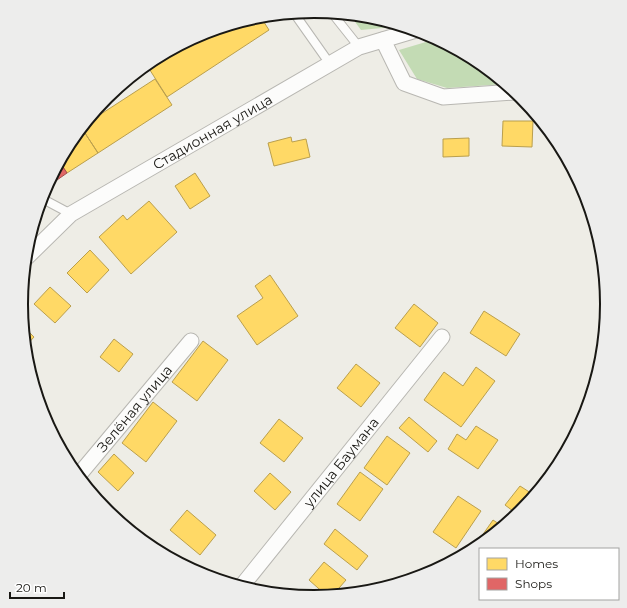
<svg xmlns="http://www.w3.org/2000/svg" width="627" height="608" viewBox="0 0 627 608" font-family="Montserrat,sans-serif">
<style>
.green{fill:#c3dbb4}
.homes{fill:#ffd966;stroke:#ba9f4d}
.shops{fill:#e06666;stroke:#a44f4d}
.lines{fill:none;stroke-linecap:round;stroke-linejoin:round}
.service-casing{stroke:#b8b7b2;stroke-width:10}
.minor-casing{stroke:#b8b7b2;stroke-width:17}
.service{stroke:#fcfcfb;stroke-width:8}
.minor{stroke:#fcfcfb;stroke-width:15}
.labels{text-anchor:middle;dominant-baseline:central;stroke-width:4;stroke-linejoin:round;paint-order:stroke}
.street-label{font-size:14px;fill:#191814;stroke:#fff}
.rim{fill:none;stroke:#191814;stroke-width:2}
</style>
<rect width="100%" height="100%" fill="#eeede6"/>
<path class="green" d="M 350,15 L 371,17 L 396,24 L 382,28 L 361,30 Z
M 436,39 L 476,61 L 505,84 L 447,88 L 417,79 L 399,50 Z"/>
<path class="homes" d="M 260,16 L 269,30 L 167,97 L 148,67 L 202,33 Z
M 155,79 L 172,105 L 98,153 L 81,127 Z
M 503,121 L 533,121 L 532,147 L 502,146 Z
M 81,127 L 98,153 L 67,173 L 59,161 L 70,141 Z
M 291,137 L 292,142 L 306,139 L 310,157 L 274,166 L 268,143 Z
M 469,138 L 469,156 L 443,157 L 443,139 Z
M 195,173 L 210,196 L 190,209 L 175,186 Z
M 149,201 L 177,232 L 131,274 L 99,237 L 123,215 L 127,220 Z
M 90,250 L 109,270 L 87,293 L 67,273 Z
M 270,275 L 298,316 L 257,345 L 237,316 L 263,298 L 255,286 Z
M 50,287 L 71,306 L 55,323 L 34,304 Z
M 414,304 L 438,323 L 420,347 L 395,328 Z
M 484,311 L 520,334 L 506,356 L 470,333 Z
M 23,326 L 34,337 L 25,347 Z
M 114,339 L 133,354 L 119,372 L 100,357 Z
M 203,341 L 228,360 L 197,401 L 172,382 Z
M 356,364 L 380,383 L 361,407 L 337,388 Z
M 476,367 L 495,381 L 461,427 L 424,400 L 444,372 L 463,386 Z
M 153,402 L 177,421 L 146,462 L 122,443 Z
M 409,417 L 437,441 L 428,452 L 399,428 Z
M 279,419 L 303,438 L 284,462 L 260,443 Z
M 476,426 L 498,440 L 478,469 L 448,449 L 457,434 L 466,440 Z
M 387,436 L 410,453 L 387,485 L 364,468 Z
M 114,454 L 134,473 L 118,491 L 98,472 Z
M 360,472 L 383,489 L 360,521 L 337,504 Z
M 270,473 L 291,492 L 275,510 L 254,491 Z
M 86,486 L 106,505 L 104,508 Z
M 520,486 L 534,495 L 517,514 L 505,505 Z
M 458,496 L 481,511 L 456,548 L 433,532 Z
M 187,510 L 216,535 L 200,555 L 170,530 Z
M 493,520 L 502,526 L 472,550 Z
M 335,529 L 368,556 L 357,570 L 324,544 Z
M 172,554 L 195,571 L 169,558 Z
M 324,562 L 346,580 L 333,595 L 327,596 L 309,580 Z"/>
<path class="shops" d="M 59,161 L 67,173 L 47,187 L 46,185 Z"/>
<g class="lines">
<g class="service-casing">
<path id="service" d="M 294,13 L 330,64
M 332,13 L 359,47
M 41,198 L 71,214"/>
</g>
<g class="minor-casing">
<g id="minor">
<path d="M 383,40 L 404,83 L 443,97 L 514,92"/>
<path id="s1" d="M 25,259 L 71,214 L 359,47 L 416,30"/>
<path id="s2" d="M 78,476 L 191,341"/>
<path id="s3" d="M 241,587 L 442,337"/>
</g>
</g>
<use href="#service" class="service"/>
<use href="#minor" class="minor"/>
</g>
<g class="labels">
<g class="street-label">
<text stroke="none"><textPath href="#s1" startOffset="228">Стадионная улица</textPath></text>
<text stroke="none"><textPath href="#s2" startOffset="88">Зелёная улица</textPath></text>
<text stroke="none"><textPath href="#s3" startOffset="160">улица Баумана</textPath></text>
</g>
</g>
<path d="M0 0H627V608H0ZM28 304a286 286 0 1 1 572 0a286 286 0 1 1-572 0Z" fill="#ededec" fill-rule="evenodd"/>
<path class="rim" d="M28 304a286 286 0 1 1 572 0a286 286 0 1 1-572 0Z"/>
<rect x="479" y="548" width="140" height="52" fill="#ffffff" stroke="#a3a3a1"/>
<rect x="487" y="558" width="20" height="12" fill="#ffd966" stroke="#a3a3a1"/>
<text x="515" y="568" font-size="12" fill="#191814">Homes</text>
<rect x="487" y="578" width="20" height="12" fill="#e06666" stroke="#a3a3a1"/>
<text x="515" y="588" font-size="12" fill="#191814">Shops</text>
<path d="M10 592v6h54v-6" fill="none" stroke="#191814" stroke-width="2"/>
<text x="16" y="592" font-size="12" fill="#191814" stroke="#ffffff" stroke-width="3" paint-order="stroke">20 m</text>
</svg>
